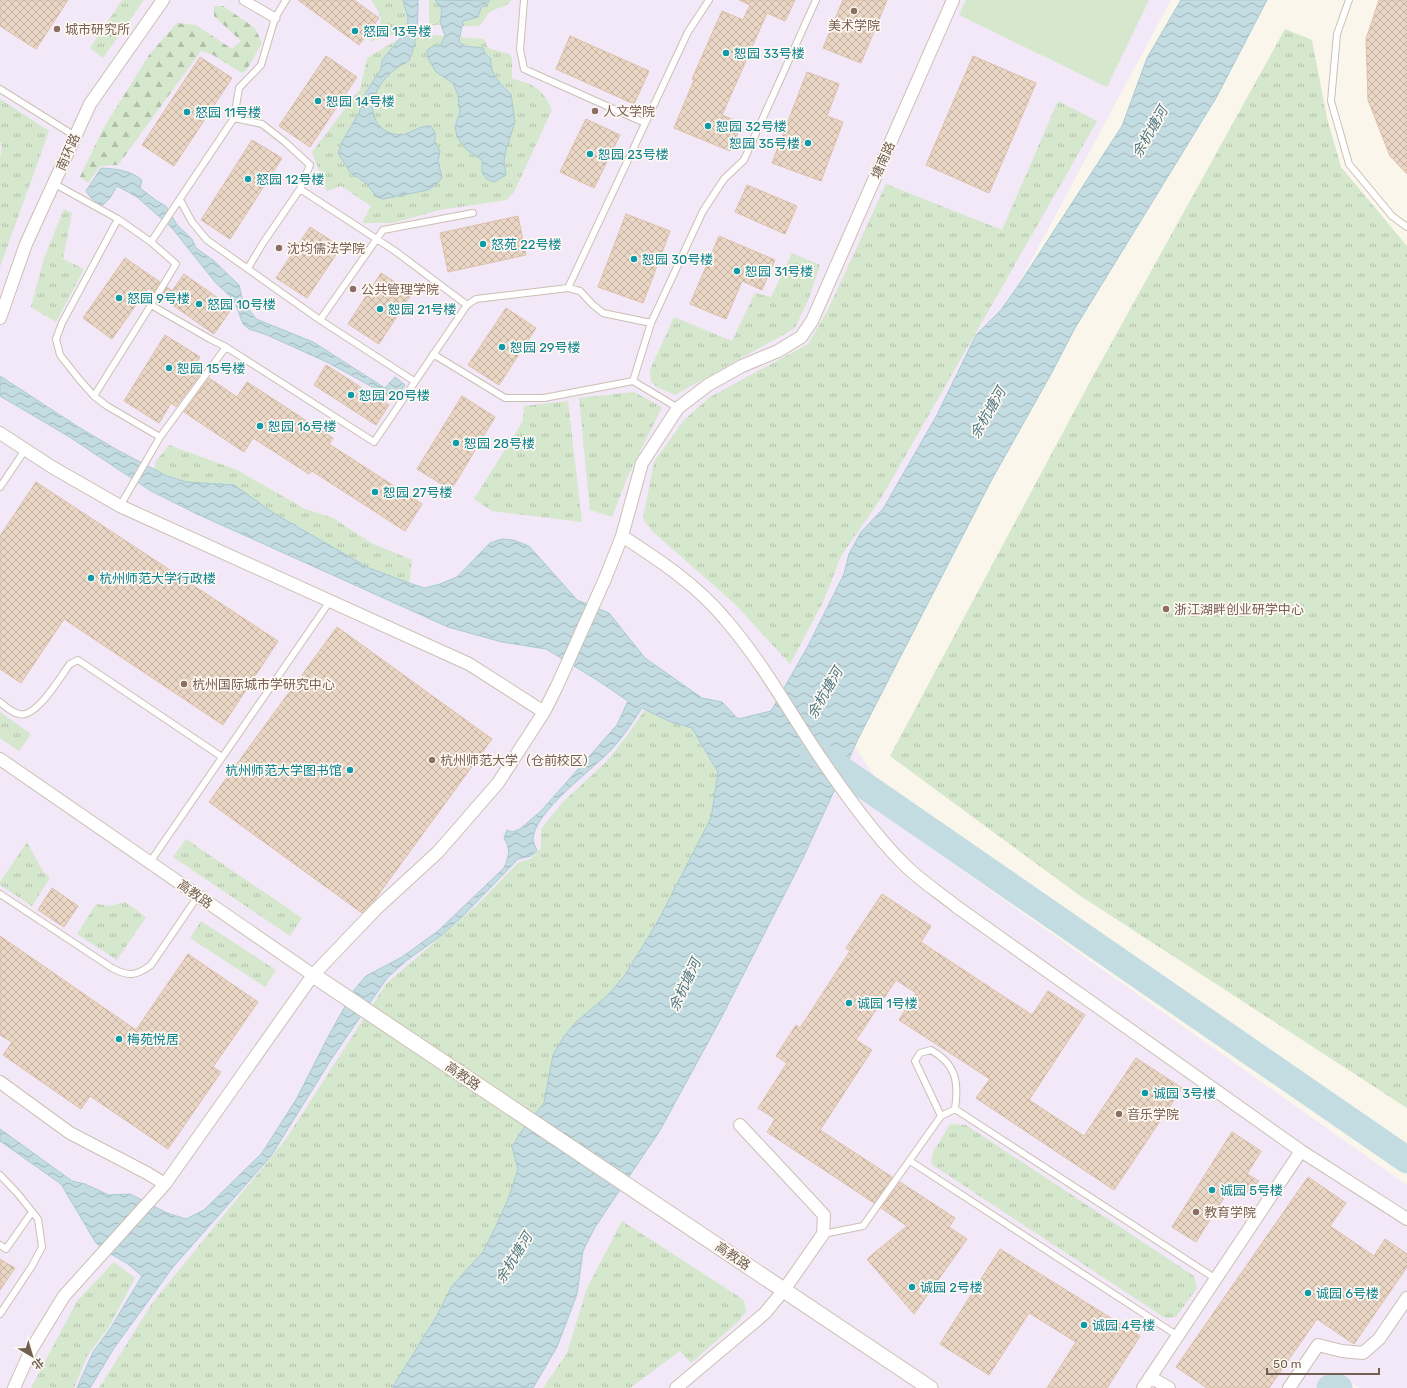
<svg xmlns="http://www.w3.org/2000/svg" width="1407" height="1388" viewBox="0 0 1407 1388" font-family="Rubik,'Noto Sans SC',sans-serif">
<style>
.education{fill:#f2e8f7}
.grass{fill:url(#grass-tufts)}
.forest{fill:url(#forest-firs)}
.pitch{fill:#d5e7cc}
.water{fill:url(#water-waves);stroke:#aacad3}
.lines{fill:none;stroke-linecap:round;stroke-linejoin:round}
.river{stroke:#c2dce2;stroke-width:27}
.building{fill:url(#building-cross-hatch);stroke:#ddc0aa}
.service-casing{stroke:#ccbfb3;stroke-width:8}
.pedestrian-casing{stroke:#ccbfb3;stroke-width:11}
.minor-casing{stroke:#ccbfb3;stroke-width:14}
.tertiary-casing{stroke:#ccbfb3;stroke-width:17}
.service{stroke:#fff;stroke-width:6}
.pedestrian{stroke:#fff;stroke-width:9}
.minor{stroke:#fff;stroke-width:12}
.tertiary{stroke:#fff;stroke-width:15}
.education-dot{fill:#8d6e63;stroke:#fdf9f2;stroke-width:1.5}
.culture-dot{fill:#0f9aa8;stroke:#fdf9f2;stroke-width:1.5}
.labels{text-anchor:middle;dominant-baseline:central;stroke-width:3.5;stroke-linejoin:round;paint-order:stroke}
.education-label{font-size:13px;fill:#785e54;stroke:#fdf9f2;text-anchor:start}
.culture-label{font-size:13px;fill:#0d838f;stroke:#fdf9f2;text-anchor:start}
.street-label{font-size:13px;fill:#735f52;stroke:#fdf9f2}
.water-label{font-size:14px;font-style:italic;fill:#4d7783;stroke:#fdf9f2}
</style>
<defs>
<pattern id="grass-tufts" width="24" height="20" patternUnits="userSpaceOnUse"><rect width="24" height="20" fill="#d5e7cc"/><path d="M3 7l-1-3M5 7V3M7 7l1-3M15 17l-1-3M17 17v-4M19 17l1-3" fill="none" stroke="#b1bea8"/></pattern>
<pattern id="forest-firs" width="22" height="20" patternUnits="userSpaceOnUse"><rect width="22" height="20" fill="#d5e7cc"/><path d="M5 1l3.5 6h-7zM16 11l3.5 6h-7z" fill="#b1bea8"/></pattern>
<pattern id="water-waves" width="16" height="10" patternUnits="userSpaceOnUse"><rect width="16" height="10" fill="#c2dce2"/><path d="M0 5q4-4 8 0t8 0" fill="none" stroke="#a2b6ba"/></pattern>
<pattern id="building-cross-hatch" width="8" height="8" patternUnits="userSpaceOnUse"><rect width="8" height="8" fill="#ead6c5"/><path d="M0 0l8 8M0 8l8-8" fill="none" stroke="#c2b1a3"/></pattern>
</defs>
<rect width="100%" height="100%" fill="#faf6ec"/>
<path class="education" d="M 0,0 L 1171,0 L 1024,274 L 812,683 L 915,837 L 1407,1185 L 1407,1388 L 1360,1388 L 1332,1372 L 1320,1388 L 0,1388 Z"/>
<path class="grass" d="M 122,0 L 144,0 L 103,58 L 90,48 Z
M 371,0 L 403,0 L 408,18 L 407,30 L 370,42 C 383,22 385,20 371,0 Z
M 429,0 L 512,0 C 504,9 501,6 492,11 C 486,14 484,21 479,26 C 463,28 447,22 431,26 L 429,24 Z
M 1285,29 L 1312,40 L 1327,118 L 1341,167 L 1407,246 L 1407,1108 L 1079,895 L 890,756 L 1092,378 Z
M 436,35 L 484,39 L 488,48 L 509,54 L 512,57 L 512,79 C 533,83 543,89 552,110 L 514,192 L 506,200 L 439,210 L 393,223 L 362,223 L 371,206 L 341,186 L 327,191 L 312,152 L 360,89 L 367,58 L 397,40 Z
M 0,99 L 49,131 L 0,267 L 0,159 L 2,147 L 0,141 Z
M 1058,101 L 1097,121 L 880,500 L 841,556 L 824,600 L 790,664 L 735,604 L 652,531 L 643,519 L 654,462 L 684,420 L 710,397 L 808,344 L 828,310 L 886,184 L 1002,230 Z
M 64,209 L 72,213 L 63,259 L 84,269 L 56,322 L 31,307 L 44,258 Z
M 792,253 L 820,265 L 809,298 L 795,328 L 675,395 L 657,387 L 651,381 L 650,370 L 674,317 L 732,341 L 755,293 L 771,297 Z
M 634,392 L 662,407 L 627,478 L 612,517 L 590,510 L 579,398 Z
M 568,401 L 582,522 L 492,511 L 474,499 L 523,421 L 524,406 Z
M 169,445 L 237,470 L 305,509 L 333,518 L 371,543 L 412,560 L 409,583 L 369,568 L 275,514 L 234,485 L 186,482 L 167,476 L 154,469 L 156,461 Z
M 645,709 L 671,722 L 692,728 L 718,772 L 711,818 L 658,921 L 625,975 L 608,995 L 576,1022 L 565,1035 L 553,1055 L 544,1103 L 512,1147 L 518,1169 L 509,1197 L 497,1224 L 483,1252 L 452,1286 L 435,1319 L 392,1388 L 99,1388 L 153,1302 L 286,1139 L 386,984 L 476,906 L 519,862 L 530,859 L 541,848 L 541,829 L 563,802 L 607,761 L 627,736 Z
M 0,712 L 31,734 L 19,751 L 0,738 Z
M 186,839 L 302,918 L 290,936 L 173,857 Z
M 27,842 L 42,870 L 50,878 L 32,906 L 0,885 L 0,882 Z
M 125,902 L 146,917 L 117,960 L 77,934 L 96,904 L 110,906 Z
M 201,921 L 276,970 L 265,987 L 190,938 Z
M 950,1124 L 966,1125 L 1194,1276 L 1197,1288 L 1176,1317 L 1165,1318 L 931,1164 L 933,1152 Z
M 622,1221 L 744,1300 L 746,1312 L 738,1322 L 691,1363 L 680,1351 L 630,1388 L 543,1388 L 567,1353 L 587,1288 Z
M 114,1262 L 135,1278 L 109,1327 L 87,1356 L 74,1388 L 31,1388 L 77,1301 Z"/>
<path class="forest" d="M 214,6 L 223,6 L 255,28 L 262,43 L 247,69 L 242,73 L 213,55 L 201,51 L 118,165 L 100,166 L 88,183 L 80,177 L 103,129 L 149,55 L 177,23 L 196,25 L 232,49 L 241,41 L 214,16 Z"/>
<path class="pitch" d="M 966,0 L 1149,0 L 1107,87 L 959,15 Z"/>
<path class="water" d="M 403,0 L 418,0 C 418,17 417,46 409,60 C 407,63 403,64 401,65 C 383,77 365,99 376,121 C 381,130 390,134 399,135 C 411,135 417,125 431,126 L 435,133 L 435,142 L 440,151 L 438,161 L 442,177 L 438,183 L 428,190 L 383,199 L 377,197 L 366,183 L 350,172 L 338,153 L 343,140 L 359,113 L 365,94 L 381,69 L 382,60 L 407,30 L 408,18 Z
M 435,0 L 490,1 L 481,8 L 478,17 L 463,21 L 459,41 L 464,46 L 483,48 L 485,53 L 491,59 C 489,73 501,85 511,94 L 515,122 L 506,150 L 504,161 L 506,175 L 494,182 L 488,180 L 482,173 L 482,160 L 467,150 L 457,137 L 455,126 L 460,112 L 458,95 L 453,83 L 436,72 L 428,58 L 427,50 L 433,46 L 440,46 L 445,36 L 440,22 L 442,10 Z
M 1181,0 L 1267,0 L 1216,98 L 1075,328 L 1051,374 L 991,481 L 859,737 L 803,858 L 718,1024 L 659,1132 L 595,1227 L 583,1251 L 577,1294 L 557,1347 L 533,1388 L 392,1388 L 435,1319 L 452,1286 L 483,1252 L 497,1224 L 509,1197 L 518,1169 L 512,1147 L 523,1129 L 544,1103 L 553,1055 L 565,1035 L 576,1022 L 608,995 L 625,975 L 658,921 L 711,818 L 718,772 L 692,728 L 671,722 L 642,708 C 632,723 623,737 611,750 C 592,770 534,812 533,839 C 533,843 536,847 537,851 L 531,856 L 518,859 L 465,914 L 442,935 L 406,961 L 387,978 L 332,1058 L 271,1156 L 173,1267 L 114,1348 L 90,1388 L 77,1388 L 93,1352 L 110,1329 L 142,1276 L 128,1264 L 111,1254 L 96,1243 L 61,1184 L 0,1141 L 0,1129 L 72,1181 L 85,1184 L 109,1195 L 130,1194 L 167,1213 L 186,1219 L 204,1210 L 262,1153 L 297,1098 L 328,1037 L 354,990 L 366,976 L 402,957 L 438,931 L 504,868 C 509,856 511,849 504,838 L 507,830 L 512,832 L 520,829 L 541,811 L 617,725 L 628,701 L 597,680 L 546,649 L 502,642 L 448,627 L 195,513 L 151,491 L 68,436 L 0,396 L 0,376 L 80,428 L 119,451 L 167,476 L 186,482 L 234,485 L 275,514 L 369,568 L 409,583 L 425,588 L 440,584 L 457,577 L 490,543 L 502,539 L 513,540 L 529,546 L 577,600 L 609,613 L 645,658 L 702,698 L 722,702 L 738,719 L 771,711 L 808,646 L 844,574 L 849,554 L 861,532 L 883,509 L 937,415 L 976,335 L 1001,310 L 1018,286 L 1122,126 L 1147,58 Z
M 101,168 C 116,169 130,170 142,180 L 140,188 L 157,201 L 166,206 L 177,225 L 192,239 L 196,248 L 213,260 L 239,285 L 243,302 L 256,319 L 313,342 L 385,388 L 395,377 L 405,385 L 396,400 L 329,363 L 267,335 L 249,329 L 243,324 L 234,300 L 215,282 L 172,228 L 137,197 L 117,186 L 110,198 L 103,205 C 94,202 91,198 86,191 Z"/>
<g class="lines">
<path class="river" d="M 813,750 L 1407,1160
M 1330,1388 L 1339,1388"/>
</g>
<path class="building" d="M 0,0 L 68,0 L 36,49 L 0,26 Z
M 298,0 L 354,0 L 379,18 L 359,45 Z
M 739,0 L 795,0 L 785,21 L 767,13 L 722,115 L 742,123 L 730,151 L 674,128 L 694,80 L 692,79 L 722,11 L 743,20 L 750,5 Z
M 843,0 L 887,0 L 861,63 L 823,48 Z
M 1379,0 L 1407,0 L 1407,174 L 1390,156 L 1368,100 L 1366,39 Z
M 570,36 L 649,71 L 634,104 L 556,69 Z
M 326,56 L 357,77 L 310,147 L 279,126 Z
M 973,56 L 1036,83 L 989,193 L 926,165 Z
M 200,57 L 232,78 L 174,166 L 142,145 Z
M 807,72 L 839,84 L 827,116 L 843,122 L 821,181 L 772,163 Z
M 586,119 L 620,135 L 594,188 L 560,172 Z
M 252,140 L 282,158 L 230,239 L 201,220 Z
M 747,185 L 797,206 L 785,234 L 735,212 Z
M 626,214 L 670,231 L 643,303 L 598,287 Z
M 518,216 L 526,255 L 448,272 L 440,233 Z
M 310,227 L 341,247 L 307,298 L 276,278 Z
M 719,236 L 775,260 L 762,290 L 742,281 L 726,319 L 690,304 Z
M 125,258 L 160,282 L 154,292 L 148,288 L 112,339 L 83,318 Z
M 381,273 L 412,293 L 379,344 L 348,324 Z
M 184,274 L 232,308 L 214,334 L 161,297 L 167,287 L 172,291 Z
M 506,308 L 536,328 L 499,385 L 468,365 Z
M 165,335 L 200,357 L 193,368 L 201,373 L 176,407 L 171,403 L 159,423 L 124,401 Z
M 326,365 L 389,405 L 376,425 L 314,385 Z
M 209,378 L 237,397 L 247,382 L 333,438 L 329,444 L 422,504 L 405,531 L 312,471 L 309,474 L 253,438 L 244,452 L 184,412 Z
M 462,396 L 495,417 L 451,490 L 417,469 Z
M 36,482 L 278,641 L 223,725 L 64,619 L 21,683 L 0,669 L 0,536 Z
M 337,627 L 492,739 L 373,902 L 362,913 L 209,802 Z
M 52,888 L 78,906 L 64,927 L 38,910 Z
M 882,894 L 931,926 L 921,942 L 1032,1015 L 1048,991 L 1085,1015 L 1029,1100 L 1084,1136 L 1136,1058 L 1182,1088 L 1114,1190 L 976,1098 L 990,1079 L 899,1020 L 916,993 L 896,980 L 856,1040 L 872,1050 L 820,1130 L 892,1177 L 874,1203 L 767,1132 L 775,1119 L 758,1108 L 787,1063 L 776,1056 L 796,1025 L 800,1028 L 850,951 L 846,948 Z
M 0,936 L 136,1030 L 188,954 L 258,1002 L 213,1067 L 221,1072 L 168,1149 L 90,1096 L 81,1109 L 3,1055 L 12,1042 L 0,1035 Z
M 1232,1132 L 1261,1151 L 1247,1174 L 1259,1181 L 1245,1194 L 1232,1185 L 1196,1242 L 1172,1227 Z
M 1308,1177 L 1346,1203 L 1330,1226 L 1374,1256 L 1385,1239 L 1407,1254 L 1407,1267 L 1354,1344 L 1317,1319 L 1269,1388 L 1207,1388 L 1176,1367 Z
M 900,1182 L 955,1218 L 949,1227 L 967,1239 L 914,1314 L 867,1259 L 907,1226 L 881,1208 Z
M 1000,1249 L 1140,1336 L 1107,1388 L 1047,1388 L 1076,1342 L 1029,1313 L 989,1375 L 940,1344 Z
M 0,1259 L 15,1268 L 0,1290 Z"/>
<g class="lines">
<g class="service-casing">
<path id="service" d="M 286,0 L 275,18 L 261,65 L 239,88 L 234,118 L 262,124 L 285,142 L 310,165 L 300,189
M 524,0 L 520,49 L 524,69 L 645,123
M 1349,0 L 1337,34 L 1331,101 L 1349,164 L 1392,216 L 1407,227
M 0,89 L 75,136
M 53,183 L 118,219 L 62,323 L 56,339 L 60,355 L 79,379 L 94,396 L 107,406 L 160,437
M 180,200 L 192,222 L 207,240 L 320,320 L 414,381
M 118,219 L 151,242 L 234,118
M 151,242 L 176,264 L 151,305
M 248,268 L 263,243 L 300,189 L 395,251 L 467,305
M 568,288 L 688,32 L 709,0
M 320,320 L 383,230 L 473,213
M 433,354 L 505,398 L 544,398 L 633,381 L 651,323
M 633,381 L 678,408
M 94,396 L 151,305 L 210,339 L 226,347
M 0,487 L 25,450
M 120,506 L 160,437 L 226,347 L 374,442 L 467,305 L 476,299 L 568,288 L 580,291 L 593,305 L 603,313 L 651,323 L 703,211 L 724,179 L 744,160 L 816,0
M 0,702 C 5,706 12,713 19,714 C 36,719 60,677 70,664 L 78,660 L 222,757
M 150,862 L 330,601
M 0,894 L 112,968 C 129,977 136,976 151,965 L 198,896
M 955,1109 L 1216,1279
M 910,1161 L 1178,1336
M 0,1175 L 18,1194 L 38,1219 L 42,1247 L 32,1266 L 0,1314
M 823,1234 L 863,1226 L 941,1116 L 955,1109 C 959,1082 956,1064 931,1050 L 920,1053 L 915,1061 L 941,1116
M 0,1245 L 6,1249 L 32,1212"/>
</g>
<g class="pedestrian-casing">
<path id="pedestrian" d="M 244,0 L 275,18"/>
</g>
<g class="minor-casing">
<path id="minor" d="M 0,318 L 26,244 L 90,104 L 163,0
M 0,433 L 52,467 L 120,506 L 469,664 L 544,712
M 622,536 C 659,560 697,585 725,619 C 764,664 791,715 824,763 C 848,798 879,841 909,869 C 924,883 941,894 957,907 L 1301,1151
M 0,759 L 313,975
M 0,1082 L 70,1133 L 147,1173 L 165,1184 L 313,975 L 377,908 L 438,852 L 498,783 L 544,712 L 557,686 L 605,579 L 622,536 L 642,463 L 678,408 L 708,385 L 742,366 L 778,351 L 801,337 L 812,321 L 953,0
M 1150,1377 L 1169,1388
M 14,1388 L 31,1350 L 64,1296 L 165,1184
M 676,1388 L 765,1313 L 784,1290 L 823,1234 L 824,1215 L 740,1125
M 1143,1388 L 1301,1151 L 1407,1219
M 1289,1388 L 1318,1345 L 1342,1351 L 1363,1353 L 1379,1339 L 1407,1298"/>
</g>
<g class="tertiary-casing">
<path id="tertiary" d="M 313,975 L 930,1388"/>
</g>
<use href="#service" class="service"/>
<use href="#pedestrian" class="pedestrian"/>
<use href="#minor" class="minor"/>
<use href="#tertiary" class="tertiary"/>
</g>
<g class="education-dot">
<circle cx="854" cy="11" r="4"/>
<circle cx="57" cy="29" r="4"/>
<circle cx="595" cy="111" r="4"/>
<circle cx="279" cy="248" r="4"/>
<circle cx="353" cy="289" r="4"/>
<circle cx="1166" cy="609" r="4"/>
<circle cx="184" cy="684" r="4"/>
<circle cx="432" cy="760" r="4"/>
<circle cx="1119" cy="1114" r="4"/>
<circle cx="1196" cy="1212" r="4"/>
</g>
<g class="culture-dot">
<circle cx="355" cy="31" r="4"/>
<circle cx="726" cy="53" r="4"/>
<circle cx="318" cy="101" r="4"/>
<circle cx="187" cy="112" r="4"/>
<circle cx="708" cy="126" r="4"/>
<circle cx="808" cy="143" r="4"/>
<circle cx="590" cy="154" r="4"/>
<circle cx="248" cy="179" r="4"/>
<circle cx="483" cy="244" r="4"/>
<circle cx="634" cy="259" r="4"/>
<circle cx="737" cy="271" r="4"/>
<circle cx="119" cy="298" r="4"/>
<circle cx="199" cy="304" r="4"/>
<circle cx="380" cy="309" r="4"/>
<circle cx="502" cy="347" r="4"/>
<circle cx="169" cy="368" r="4"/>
<circle cx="351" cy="395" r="4"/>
<circle cx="260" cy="426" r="4"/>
<circle cx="456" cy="443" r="4"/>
<circle cx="375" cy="492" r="4"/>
<circle cx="91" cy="578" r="4"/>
<circle cx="350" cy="770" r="4"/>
<circle cx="849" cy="1003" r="4"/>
<circle cx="119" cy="1039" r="4"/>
<circle cx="1145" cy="1093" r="4"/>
<circle cx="1212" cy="1190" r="4"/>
<circle cx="912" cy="1287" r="4"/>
<circle cx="1308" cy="1293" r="4"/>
<circle cx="1084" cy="1325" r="4"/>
</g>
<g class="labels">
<g class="education-label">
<text x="854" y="25" text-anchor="middle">美术学院</text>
<text x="65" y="29">城市研究所</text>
<text x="603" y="111">人文学院</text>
<text x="287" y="248">沈均儒法学院</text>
<text x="361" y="289">公共管理学院</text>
<text x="1174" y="609">浙江湖畔创业研学中心</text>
<text x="192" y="684">杭州国际城市学研究中心</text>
<text x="440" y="760">杭州师范大学（仓前校区）</text>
<text x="1127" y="1114">音乐学院</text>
<text x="1204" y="1212">教育学院</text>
</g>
<g class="culture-label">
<text x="363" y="31">怒园 13号楼</text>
<text x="734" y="53">恕园 33号楼</text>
<text x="326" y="101">恕园 14号楼</text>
<text x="195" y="112">怒园 11号楼</text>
<text x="716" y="126">恕园 32号楼</text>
<text x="800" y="143" text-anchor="end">恕园 35号楼</text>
<text x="598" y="154">恕园 23号楼</text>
<text x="256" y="179">怒园 12号楼</text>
<text x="491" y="244">怒苑 22号楼</text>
<text x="642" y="259">恕园 30号楼</text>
<text x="745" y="271">恕园 31号楼</text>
<text x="127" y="298">怒园 9号楼</text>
<text x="207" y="304">怒园 10号楼</text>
<text x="388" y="309">恕园 21号楼</text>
<text x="510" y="347">恕园 29号楼</text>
<text x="177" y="368">恕园 15号楼</text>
<text x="359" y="395">恕园 20号楼</text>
<text x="268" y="426">恕园 16号楼</text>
<text x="464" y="443">恕园 28号楼</text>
<text x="383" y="492">恕园 27号楼</text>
<text x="99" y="578">杭州师范大学行政楼</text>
<text x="342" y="770" text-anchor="end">杭州师范大学图书馆</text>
<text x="857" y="1003">诚园 1号楼</text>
<text x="127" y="1039">梅苑悦居</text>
<text x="1153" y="1093">诚园 3号楼</text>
<text x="1220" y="1190">诚园 5号楼</text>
<text x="920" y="1287">诚园 2号楼</text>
<text x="1316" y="1293">诚园 6号楼</text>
<text x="1092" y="1325">诚园 4号楼</text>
</g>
<g class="street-label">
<text transform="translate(68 152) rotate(-66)">南环路</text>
<text transform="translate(883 160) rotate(-66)">塘南路</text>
<text transform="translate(195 894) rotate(35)">高教路</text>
<text transform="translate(463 1076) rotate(34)">高教路</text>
<text transform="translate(733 1256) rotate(34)">高教路</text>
</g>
<g class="water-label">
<text transform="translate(1150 132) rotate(-60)">余杭塘河</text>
<text transform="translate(988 413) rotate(-60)">余杭塘河</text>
<text transform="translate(825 693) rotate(-60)">余杭塘河</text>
<text transform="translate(685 985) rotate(-65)">余杭塘河</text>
<text transform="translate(514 1258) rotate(-58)">余杭塘河</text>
</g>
</g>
<g transform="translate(32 1356) rotate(142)" stroke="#fdf9f2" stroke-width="3" paint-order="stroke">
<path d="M0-3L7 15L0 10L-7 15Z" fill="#735f52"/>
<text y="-6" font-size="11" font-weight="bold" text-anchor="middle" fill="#735f52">北</text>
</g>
<path d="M1267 1368v6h112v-6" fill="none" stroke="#735f52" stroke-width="2"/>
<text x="1273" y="1368" font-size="12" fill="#735f52" stroke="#fdf9f2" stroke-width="3" paint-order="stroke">50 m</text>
</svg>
